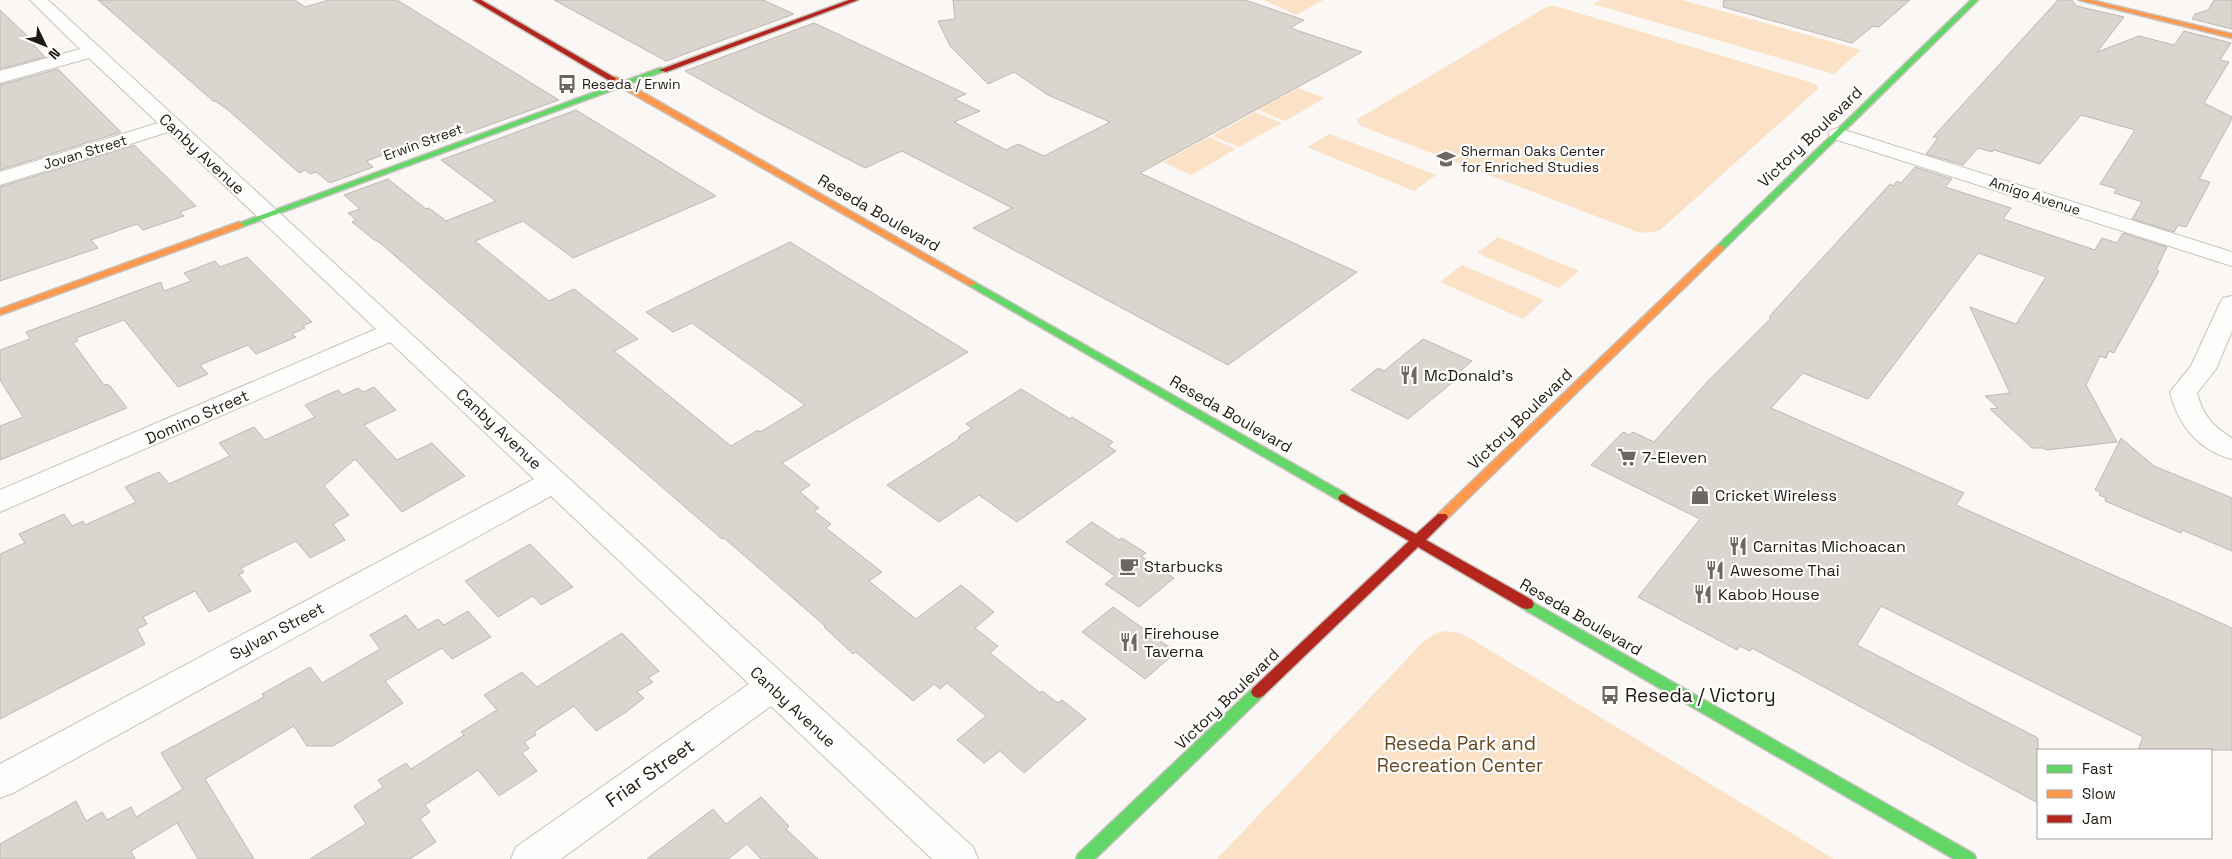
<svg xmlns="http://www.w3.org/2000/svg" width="2232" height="859" viewBox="0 0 2232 859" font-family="'Space Grotesk',sans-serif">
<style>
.green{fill:#fbe2c6}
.building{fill:#dbd5cf;stroke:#beb8b3}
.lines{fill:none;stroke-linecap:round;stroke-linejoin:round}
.street-casing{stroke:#c7c2bc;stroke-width:2}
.fast-casing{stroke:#c7c2bc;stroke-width:3}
.slow-casing{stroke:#c7c2bc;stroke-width:3}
.jam-casing{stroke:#c7c2bc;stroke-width:3}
.street{fill:#fefefd;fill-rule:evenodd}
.fast{fill:#63d668;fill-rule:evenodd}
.slow{fill:#ff974d;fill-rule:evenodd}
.jam{fill:#b3261e;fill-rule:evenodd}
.labels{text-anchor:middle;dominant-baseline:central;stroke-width:4.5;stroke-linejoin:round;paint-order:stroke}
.far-poi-label{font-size:14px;fill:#201910;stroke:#fff;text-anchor:start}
.far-street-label{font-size:14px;fill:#201910;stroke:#fff}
.street-label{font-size:16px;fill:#201910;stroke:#fff}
.poi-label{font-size:16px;fill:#201910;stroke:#fff;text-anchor:start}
.near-poi-label{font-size:19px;fill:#201910;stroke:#fff;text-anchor:start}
.near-park-label{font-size:19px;fill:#66461e;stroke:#fff}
.near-street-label{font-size:19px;fill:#201910;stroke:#fff}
</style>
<rect width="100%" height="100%" fill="#faf7f4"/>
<path class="green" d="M 1264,0 L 1323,0 L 1296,15 Z
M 1600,0 L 1682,0 L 1861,50 L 1834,74 L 1593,4 Z
M 1548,6 L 1555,6 L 1813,83 L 1819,88 L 1659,231 L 1640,233 L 1361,126 L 1356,120 Z
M 1298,88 L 1325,98 L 1285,121 L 1258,110 Z
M 1255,112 L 1282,123 L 1239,147 L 1212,136 Z
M 1330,134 L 1436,175 L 1414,191 L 1307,147 Z
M 1209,137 L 1236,149 L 1191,175 L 1163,162 Z
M 1498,237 L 1579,271 L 1559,288 L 1477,253 Z
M 1462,265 L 1544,300 L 1523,319 L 1440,282 Z
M 1446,631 L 1459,633 L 1473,640 L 1834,859 L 1217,859 L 1424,641 L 1437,633 Z"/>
<path class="building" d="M 98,0 L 295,0 L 305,7 L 329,0 L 397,0 L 559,100 L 425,148 L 419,143 L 366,161 L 373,167 L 330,183 L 316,172 L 310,174 L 305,170 L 299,173 L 227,109 L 215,101 L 213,101 Z
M 554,0 L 763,0 L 794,14 L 666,61 Z
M 953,0 L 1245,0 L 1304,20 L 1290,28 L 1362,52 L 1140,173 L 1357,272 L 1228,365 L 973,228 L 1012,208 L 902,151 L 865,168 L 765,116 L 685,71 L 814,23 L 966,94 L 954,99 L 980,111 L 954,122 L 1006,150 L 1018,144 L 1044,156 L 1110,122 L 1048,95 L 1014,72 L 988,84 L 950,46 L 938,21 L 955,19 Z
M 1724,0 L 1910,0 L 1879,27 L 1873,26 L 1852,43 L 1723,7 Z
M 2058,0 L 2072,0 L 2076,6 L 2124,17 L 2097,52 L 2139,36 L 2174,45 L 2184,31 L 2231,43 L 2220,60 L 2229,62 L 2204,103 L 2232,117 L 2232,119 L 2199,179 L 2210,182 L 2186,227 L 2178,225 L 2174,232 L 2132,219 L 2142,202 L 2114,193 L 2117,189 L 2100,184 L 2135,130 L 2081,115 L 2040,164 L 1994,150 L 1992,152 L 1978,148 L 1963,165 L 1926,154 L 1938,138 L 1933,137 Z
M 2214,0 L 2232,0 L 2232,29 L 2192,19 L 2195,14 L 2208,10 Z
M 0,10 L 35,43 L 33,44 L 45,57 L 0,69 Z
M 58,69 L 121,132 L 0,170 L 0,85 Z
M 576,110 L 716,196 L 573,258 L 523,221 L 475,241 L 549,301 L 574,289 L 638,339 L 614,351 L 731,446 L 758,430 L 760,432 L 805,405 L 692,323 L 673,332 L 646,312 L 790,242 L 968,352 L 782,463 L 810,485 L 800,492 L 819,508 L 814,511 L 831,524 L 826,528 L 882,572 L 869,581 L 916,619 L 961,585 L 994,612 L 975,628 L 998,646 L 990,653 L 1040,693 L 1042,691 L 1058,703 L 1062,700 L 1086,719 L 1024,773 L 1000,751 L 984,763 L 957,740 L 986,716 L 947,683 L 940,689 L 934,684 L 913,701 L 856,652 L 853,654 L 824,627 L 825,626 L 724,538 L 722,539 L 379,242 L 373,239 L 352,222 L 356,220 L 348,213 L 360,209 L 344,195 L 388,179 L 426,209 L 429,208 L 446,221 L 496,201 L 441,160 Z
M 134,145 L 196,206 L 180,212 L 184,216 L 143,230 L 137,224 L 91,240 L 98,248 L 0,281 L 0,187 Z
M 1915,167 L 1952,179 L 1945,187 L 2011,208 L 2003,219 L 2095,250 L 2102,238 L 2117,243 L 2123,233 L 2167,247 L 2156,270 L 2159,271 L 2114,353 L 2109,351 L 2106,358 L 2100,356 L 2086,385 L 2117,442 L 2046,450 L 2043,448 L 2032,448 L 1990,409 L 1998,408 L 1985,396 L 2010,393 L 1970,307 L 2016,324 L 2046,277 L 1978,253 L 1868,399 L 1803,373 L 1771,408 L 1964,493 L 1956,505 L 2232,628 L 2232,750 L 2138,750 L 2143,737 L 1881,606 L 1857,645 L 2038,738 L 2038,803 L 1752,648 L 1750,651 L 1740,646 L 1737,650 L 1638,597 L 1700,519 L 1591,465 L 1623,432 L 1629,435 L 1633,432 L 1654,442 L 1708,381 L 1771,318 L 1769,317 L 1794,289 L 1890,184 L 1893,186 L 1897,181 L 1901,183 Z
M 247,257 L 312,322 L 303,326 L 305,328 L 292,334 L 296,337 L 256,354 L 248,345 L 200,365 L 208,374 L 178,387 L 124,320 L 76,338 L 78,341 L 73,343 L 104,385 L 107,384 L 110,386 L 127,408 L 0,460 L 0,426 L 23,417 L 0,380 L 0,350 L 30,339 L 26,332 L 161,282 L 164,291 L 191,281 L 184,273 L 215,261 L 220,267 Z
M 1423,339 L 1472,361 L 1450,380 L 1453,382 L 1408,419 L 1351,390 L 1378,368 L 1384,371 Z
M 374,387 L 396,410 L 364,425 L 397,460 L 432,443 L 465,476 L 402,512 L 355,459 L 324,486 L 349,515 L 333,524 L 345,540 L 310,558 L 296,541 L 241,568 L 244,572 L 239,575 L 251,591 L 209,612 L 195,591 L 143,617 L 147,624 L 137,629 L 145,644 L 0,719 L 0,554 L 25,543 L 19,534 L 64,514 L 72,526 L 83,521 L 85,525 L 136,502 L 125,487 L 159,472 L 169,484 L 230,456 L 219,443 L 254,427 L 265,440 L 315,417 L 305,405 L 338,390 L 343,395 L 358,388 L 363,392 Z
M 1021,389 L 1070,419 L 1072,417 L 1113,442 L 1108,446 L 1116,451 L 1017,522 L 979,495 L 939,522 L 887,485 L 960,438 L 958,437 L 972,428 L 966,424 Z
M 2121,438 L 2154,466 L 2232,498 L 2232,551 L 2182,530 L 2181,533 L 2105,501 L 2106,498 L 2099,495 L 2101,493 L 2095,490 Z
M 1092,522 L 1119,540 L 1122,538 L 1146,553 L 1141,556 L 1174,578 L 1139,607 L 1105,584 L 1115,576 L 1066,542 Z
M 530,544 L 573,587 L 541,605 L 533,596 L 498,617 L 465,581 Z
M 1113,607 L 1176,652 L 1145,679 L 1082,632 Z
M 468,611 L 491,637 L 452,659 L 442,648 L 385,681 L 403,703 L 333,746 L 307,746 L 294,726 L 205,779 L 254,859 L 198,859 L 177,823 L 131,851 L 135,859 L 0,859 L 0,844 L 76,801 L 86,821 L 102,812 L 107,820 L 131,807 L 136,817 L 183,789 L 161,753 L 264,697 L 262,694 L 310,667 L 322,683 L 380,649 L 370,635 L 406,615 L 418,630 L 438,619 L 444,625 Z
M 622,633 L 659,671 L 648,678 L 653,682 L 637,692 L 644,698 L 626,712 L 596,731 L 574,706 L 534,732 L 536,735 L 524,742 L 529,748 L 522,753 L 537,771 L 499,796 L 478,770 L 425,805 L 430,812 L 420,819 L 436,842 L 410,859 L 310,859 L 366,824 L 354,806 L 383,787 L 378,780 L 406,763 L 411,769 L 464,735 L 461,732 L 497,710 L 484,695 L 522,672 L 537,687 Z
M 761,797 L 789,826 L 786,829 L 818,859 L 761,859 L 747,844 L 728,859 L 647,859 L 713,809 L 726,824 Z"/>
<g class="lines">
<g class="street-casing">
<path id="street" d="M 30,0 L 48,0 L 508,423 L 973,847 L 978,859 L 932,859 L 771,706 L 561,859 L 511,859 L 516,847 L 749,684 L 551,496 L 13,793 L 0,798 L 0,764 L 534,479 L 390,342 L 0,512 L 0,490 L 376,329 L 168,132 L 0,185 L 0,172 L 158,123 L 89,58 L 0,83 L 0,71 L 80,49 Z
M 1838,128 L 2232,252 L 2232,266 L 1831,138 L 1828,134 L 1831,130 Z
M 2232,296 L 2232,331 L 2216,369 L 2197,393 C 2203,415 2212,426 2232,438 L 2232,459 C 2198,450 2178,425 2170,392 L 2191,366 L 2220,303 L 2223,298 Z"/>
</g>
<g class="fast-casing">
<path id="fast" d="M 1971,0 L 1978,0 L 1723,250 L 1717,250 L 1717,246 Z
M 660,68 L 667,70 L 242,227 L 236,227 L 234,225 Z
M 971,280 L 1348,495 L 1350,498 L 1348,501 L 1340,501 L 968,285 L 966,283 Z
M 1527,599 L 1974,854 L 1976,859 L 1954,859 L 1522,608 L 1520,604 L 1522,600 Z
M 1258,686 L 1263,688 L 1265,692 L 1263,696 L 1095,859 L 1076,859 L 1078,854 L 1253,688 Z"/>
</g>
<g class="slow-casing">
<path id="slow" d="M 2079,0 L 2091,0 L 2232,34 L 2232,38 Z
M 610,77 L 616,77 L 976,283 L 971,286 L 968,285 L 610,81 Z
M 239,222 L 244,225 L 242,227 L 0,315 L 0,309 Z
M 1720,245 L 1723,246 L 1723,250 L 1446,520 L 1438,520 L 1436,517 L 1438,514 L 1717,246 Z"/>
</g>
<g class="jam-casing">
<path id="jam" d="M 473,0 L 481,0 L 617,79 L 610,81 Z
M 849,0 L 858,0 L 666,72 L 659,70 Z
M 1344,494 L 1416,534 L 1438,514 L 1446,514 L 1448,517 L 1446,520 L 1426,540 L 1532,600 L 1534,604 L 1532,608 L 1527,609 L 1522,608 L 1418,547 L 1263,696 L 1258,698 L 1253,696 L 1251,692 L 1253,688 L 1409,541 L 1340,501 L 1338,498 L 1340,495 Z"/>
</g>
<use href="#street" class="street"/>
<use href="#fast" class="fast"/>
<use href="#slow" class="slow"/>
<use href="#jam" class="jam"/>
</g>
<defs>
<g id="bus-bare" transform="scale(1.5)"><path d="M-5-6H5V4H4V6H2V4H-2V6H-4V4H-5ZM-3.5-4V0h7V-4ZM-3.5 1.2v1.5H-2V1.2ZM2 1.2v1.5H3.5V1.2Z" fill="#6c6760" stroke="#fff" stroke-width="2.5" paint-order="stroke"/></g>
<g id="school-bare" transform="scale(1.5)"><path d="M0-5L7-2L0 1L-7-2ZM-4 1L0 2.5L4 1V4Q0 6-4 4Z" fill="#6c6760" stroke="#fff" stroke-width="2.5" paint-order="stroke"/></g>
<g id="restaurant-bare" transform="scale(1.5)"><path d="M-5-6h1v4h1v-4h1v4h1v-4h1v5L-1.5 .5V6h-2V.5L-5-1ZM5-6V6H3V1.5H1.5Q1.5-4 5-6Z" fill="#6c6760" stroke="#fff" stroke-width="2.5" paint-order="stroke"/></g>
<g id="supermarket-bare" transform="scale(1.5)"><path d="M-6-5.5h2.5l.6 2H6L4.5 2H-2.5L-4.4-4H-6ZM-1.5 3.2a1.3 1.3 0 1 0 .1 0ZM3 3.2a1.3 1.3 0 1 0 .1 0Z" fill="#6c6760" stroke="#fff" stroke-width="2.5" paint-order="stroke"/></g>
<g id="shop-bare" transform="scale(1.5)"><path d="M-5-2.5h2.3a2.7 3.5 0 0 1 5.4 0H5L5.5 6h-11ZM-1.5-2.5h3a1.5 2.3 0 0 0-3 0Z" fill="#6c6760" stroke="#fff" stroke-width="2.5" paint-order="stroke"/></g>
<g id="cafe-bare" transform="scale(1.5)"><path d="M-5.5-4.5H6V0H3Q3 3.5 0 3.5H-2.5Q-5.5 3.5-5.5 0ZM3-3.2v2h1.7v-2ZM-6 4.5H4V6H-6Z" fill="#6c6760" stroke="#fff" stroke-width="2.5" paint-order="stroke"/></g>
</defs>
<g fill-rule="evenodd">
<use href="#bus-bare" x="567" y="84"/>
<use href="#school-bare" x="1446" y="159"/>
<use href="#restaurant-bare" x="1409" y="375"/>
<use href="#supermarket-bare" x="1627" y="457"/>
<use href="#shop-bare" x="1700" y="495"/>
<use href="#restaurant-bare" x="1738" y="546"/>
<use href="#cafe-bare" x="1129" y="566"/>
<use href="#restaurant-bare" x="1715" y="570"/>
<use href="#restaurant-bare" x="1703" y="594"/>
<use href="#restaurant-bare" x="1129" y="642"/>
<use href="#bus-bare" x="1610" y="695"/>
</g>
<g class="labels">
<g class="far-poi-label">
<text x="582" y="84">Reseda / Erwin</text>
<text x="1461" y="151">Sherman Oaks Center<tspan x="1461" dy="16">for Enriched Studies</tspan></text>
</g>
<g class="far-street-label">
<text transform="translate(423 142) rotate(-20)">Erwin Street</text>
<text transform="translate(85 152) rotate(-17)">Jovan Street</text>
<text transform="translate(2035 196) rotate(18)">Amigo Avenue</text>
</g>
<g class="street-label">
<text transform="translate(1810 137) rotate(-44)">Victory Boulevard</text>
<text transform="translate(202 154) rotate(43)">Canby Avenue</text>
<text transform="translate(879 213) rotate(30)">Reseda Boulevard</text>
<text transform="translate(1231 414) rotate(30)">Reseda Boulevard</text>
<text transform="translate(197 417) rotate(-24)">Domino Street</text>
<text transform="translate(1520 419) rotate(-44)">Victory Boulevard</text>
<text transform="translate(499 429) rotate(43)">Canby Avenue</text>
<text transform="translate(1581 617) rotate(30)">Reseda Boulevard</text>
<text transform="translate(277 631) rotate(-28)">Sylvan Street</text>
<text transform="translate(1227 699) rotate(-44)">Victory Boulevard</text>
<text transform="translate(793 707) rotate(43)">Canby Avenue</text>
</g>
<g class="poi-label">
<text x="1424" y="375">McDonald's</text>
<text x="1642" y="457">7-Eleven</text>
<text x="1715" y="495">Cricket Wireless</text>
<text x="1753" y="546">Carnitas Michoacan</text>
<text x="1144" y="566">Starbucks</text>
<text x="1730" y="570">Awesome Thai</text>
<text x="1718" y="594">Kabob House</text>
<text x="1144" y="633">Firehouse<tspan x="1144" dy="18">Taverna</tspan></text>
</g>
<g class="near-poi-label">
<text x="1625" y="695">Reseda / Victory</text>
</g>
<g class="near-park-label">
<text x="1460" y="743">Reseda Park and<tspan x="1460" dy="22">Recreation Center</tspan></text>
</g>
<g class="near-street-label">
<text transform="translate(650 773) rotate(-35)">Friar Street</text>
</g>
</g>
<rect x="2037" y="749" width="175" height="90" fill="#ffffff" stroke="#a6a39f"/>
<rect x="2047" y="765" width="25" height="8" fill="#63d668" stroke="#a6a39f"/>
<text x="2082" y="774" font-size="15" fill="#201910">Fast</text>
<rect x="2047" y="790" width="25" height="8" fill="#ff974d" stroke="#a6a39f"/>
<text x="2082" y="799" font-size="15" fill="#201910">Slow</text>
<rect x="2047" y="815" width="25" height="8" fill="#b3261e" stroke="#a6a39f"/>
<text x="2082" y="824" font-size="15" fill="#201910">Jam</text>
<g transform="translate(45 45) rotate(133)" stroke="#ffffff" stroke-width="4" paint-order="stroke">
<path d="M0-4L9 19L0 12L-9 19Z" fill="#201910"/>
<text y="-8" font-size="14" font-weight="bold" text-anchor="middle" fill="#201910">N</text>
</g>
</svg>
